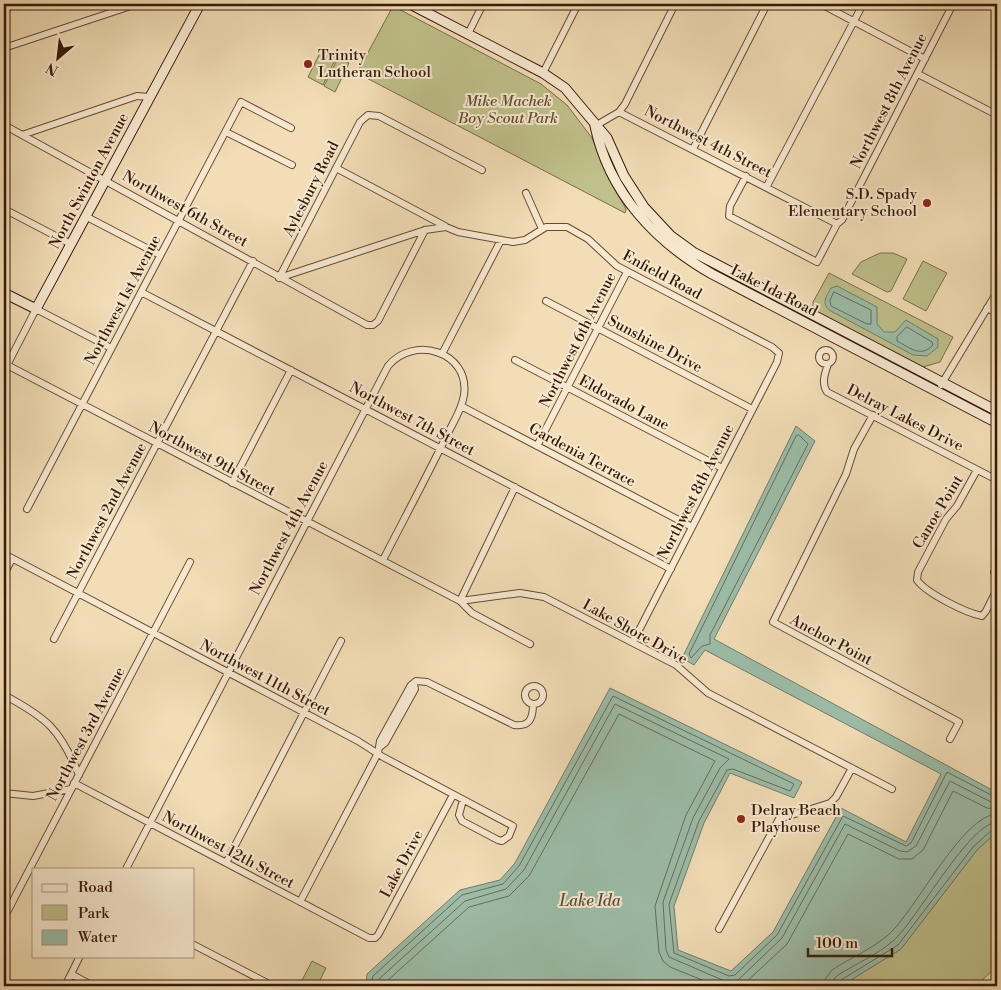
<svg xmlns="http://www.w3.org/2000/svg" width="1001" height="990" viewBox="0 0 1001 990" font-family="'Libre Bodoni',serif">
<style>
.green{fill:#bfc08b;stroke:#7a6d48}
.water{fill:#9cbda9;stroke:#737c68}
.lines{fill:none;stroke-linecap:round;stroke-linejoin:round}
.shore{stroke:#696c58;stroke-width:1}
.street-casing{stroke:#654b32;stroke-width:8}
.secondary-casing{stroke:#361a06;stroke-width:11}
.street{stroke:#f7e9d0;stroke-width:6}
.secondary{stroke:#f7e9d0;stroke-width:9}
.poi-dot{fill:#8f2418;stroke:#f7e9d0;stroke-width:2}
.labels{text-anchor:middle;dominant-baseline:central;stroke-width:4;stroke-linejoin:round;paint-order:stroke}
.poi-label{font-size:15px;fill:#361a06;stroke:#f7e9d0;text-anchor:start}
.park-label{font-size:15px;font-style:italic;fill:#5f4c2e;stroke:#f7e9d0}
.street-label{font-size:15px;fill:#361a06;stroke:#f7e9d0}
.water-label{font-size:16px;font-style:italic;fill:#554b37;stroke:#f7e9d0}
</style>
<rect width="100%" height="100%" fill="#f2ddb6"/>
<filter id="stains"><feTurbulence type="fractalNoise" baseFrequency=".004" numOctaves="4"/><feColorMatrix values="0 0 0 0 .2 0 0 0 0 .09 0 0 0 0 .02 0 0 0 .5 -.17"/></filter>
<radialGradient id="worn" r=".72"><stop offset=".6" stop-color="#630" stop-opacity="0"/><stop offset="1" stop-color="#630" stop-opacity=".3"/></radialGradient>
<path class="green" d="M 393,6 L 541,84 L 567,105 L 592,138 L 608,177 L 626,209 L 625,213 L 357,73 Z
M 321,51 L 336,58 L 323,85 L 308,77 Z
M 338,58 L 349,63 L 335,92 L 324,86 Z
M 880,253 L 893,253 L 907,259 L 891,291 L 887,292 L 852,274 L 861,262 Z
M 923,261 L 947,273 L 926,311 L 903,299 Z
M 829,273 L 953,337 L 940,362 L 923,367 L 813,310 L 813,302 Z
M 997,832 L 997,966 L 976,986 L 841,986 L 901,949 L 977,850 Z
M 312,961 L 326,968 L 317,986 L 300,984 Z"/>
<path class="water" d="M 837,286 L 877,307 L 877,324 L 884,332 L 895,332 L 906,320 L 938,339 L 938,347 L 927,356 L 913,355 L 829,310 C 821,302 827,296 831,288 Z
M 796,426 L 815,441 L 714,639 L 994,791 L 997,789 L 997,832 L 977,850 L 901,949 L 841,986 L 366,986 L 367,974 L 460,890 L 500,880 L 515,863 L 610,688 L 802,782 L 794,798 L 730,773 L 704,823 L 674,906 L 678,950 L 731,971 L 773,932 L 841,808 L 906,842 L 941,774 L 705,650 L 694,665 L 682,658 Z"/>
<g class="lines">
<path class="shore" d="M 834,292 L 871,310 L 871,324 L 867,324 L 831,306 L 830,301 Z
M 907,327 L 932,342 L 933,345 C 921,358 910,348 897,341 L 897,337 Z
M 799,435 L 808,444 L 710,635 L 710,644 L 702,646 L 691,658 L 689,654 L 796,436 Z
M 371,986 L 373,976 L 462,895 L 503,884 L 519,866 L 613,696 L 794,784 L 790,791 L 733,769 L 727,770 L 699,821 L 669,904 L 674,953 L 729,976 L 735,975 L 777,935 L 843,816 L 906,846 L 911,843 L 947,772 L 991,795 L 997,795
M 378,986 L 379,979 L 465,901 L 506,889 L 524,870 L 615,704 L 729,759 L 720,768 L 693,818 L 663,902 L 666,950 L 669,957 L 727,982 L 738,980 L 782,938 L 845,824 L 900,851 L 907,852 L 916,846 L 950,781 L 989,801 L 997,802
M 385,986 L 386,982 L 469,907 L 509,896 L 529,876 L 619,714 L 715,761 L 686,815 L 655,906 L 659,952 L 663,961 L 670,967 L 717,986
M 742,986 L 787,944 L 848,834 L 899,859 L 912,859 L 923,850 L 953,791 L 987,808 L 997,809
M 825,986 L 826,978 L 832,970 C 850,958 872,949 888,935 C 915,912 962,815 997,814
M 833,986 L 834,979 L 838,975 C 856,964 878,954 893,941 C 917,920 969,823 997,822
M 839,986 L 841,980 L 898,945 L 973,847 L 992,830 L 997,828"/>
<g class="street-casing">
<path id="street" d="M 821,4 L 925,59
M 468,34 L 483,4
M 4,48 L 137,4
M 543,73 L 578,4
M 918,74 L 997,115
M 619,112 L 837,224
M 4,125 L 367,325 L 373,325 L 378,321 L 425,230
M 595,126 L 619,112 L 625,104 L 675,4
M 226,132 L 292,165
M 22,135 L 137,96 L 149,97
M 693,149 L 767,4
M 336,168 L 445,226
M 746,176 L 730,206 L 729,216 L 817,262 L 837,224 L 842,220 L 953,4
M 767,186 L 863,4
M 526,193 L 542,229
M 4,209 L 71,244
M 85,216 L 160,255
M 279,278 L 425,230 L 446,227 L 458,232 L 513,242 L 525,240 L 546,227 L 567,227 L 588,239 L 617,266 L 772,347 L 779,353 L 777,362 L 633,642
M 279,278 L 360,122 L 368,115 L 379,116 L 482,170
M 141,292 L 671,569
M 546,301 L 752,409
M 987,308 L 997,313
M819 357a7 7 0 1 1 14 0a7 7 0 1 1-14 0Z
M 442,354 L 501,240
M 515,360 L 722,468
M 828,364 C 825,374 821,382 827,392 L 997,480
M 7,365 L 460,601 L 472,613 L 530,644
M 4,371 L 36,309 L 111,348
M 941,385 L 997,292
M 461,406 L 692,527
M 873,415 L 854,449 L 846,474 L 773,622 L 959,722 L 950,739
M 537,446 L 627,272
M 977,470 L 957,506 L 946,519 L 918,572 L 917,580 C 926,593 966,613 982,616 L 986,611 L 997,589
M 232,483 L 291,370
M 27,509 L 241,102 L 291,128
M 4,554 L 358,741 L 383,757 L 513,826 L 509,836 L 502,841 L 498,840 L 462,821 L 459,815 L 463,800
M 997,566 L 994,572 L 997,577
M 4,574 L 12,559
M 460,601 L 520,593 L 544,597 L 676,665 L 708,693 L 892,789
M 460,601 L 515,487
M 54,639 L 253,261
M525 695a9 9 0 1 1 18 0a9 9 0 1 1-18 0Z
M 4,695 C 47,718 60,729 79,775
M 380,747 L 385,743 L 415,689 L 414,684
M 74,783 L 369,938 L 375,938 L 378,935 L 453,795
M 4,793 L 33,796 L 71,789
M 226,863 L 341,641
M 126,869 L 388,366 C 413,335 470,351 464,395 C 462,410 452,424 446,437 C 426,478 404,519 383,560
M 300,902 L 378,753 L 380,741 L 411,685 L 416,681 L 427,682 L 514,725 C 530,727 533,718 533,704
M 4,918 L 190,562
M 719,929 L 779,819 L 830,803 L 836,797 L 852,768
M 194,945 L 273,986
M 71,974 L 93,986
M 4,986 L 5,986
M 65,986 L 80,956"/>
</g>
<g class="secondary-casing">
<path id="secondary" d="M 410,4 L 543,73 L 565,88 L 607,138 L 624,176 L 644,207 L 671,236 L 693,252 L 997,411
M 4,11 L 8,4
M 595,126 C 609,192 654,241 712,274 L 997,423
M 4,293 L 36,309 L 200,4"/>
</g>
<use href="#street" class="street"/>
<use href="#secondary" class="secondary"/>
</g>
<g class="poi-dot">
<circle cx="308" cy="64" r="5"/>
<circle cx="927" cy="203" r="5"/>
<circle cx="741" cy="819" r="5"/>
</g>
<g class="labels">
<g class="poi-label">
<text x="318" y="55">Trinity<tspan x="318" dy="17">Lutheran School</tspan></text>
<text x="917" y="194" text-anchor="end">S.D. Spady<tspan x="917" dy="17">Elementary School</tspan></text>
<text x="751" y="810">Delray Beach<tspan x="751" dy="17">Playhouse</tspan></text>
</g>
<g class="park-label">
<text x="508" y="101">Mike Machek<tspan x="508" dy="17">Boy Scout Park</tspan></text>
</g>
<g class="street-label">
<text transform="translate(889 101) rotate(-63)">Northwest 8th Avenue</text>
<text transform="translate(708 142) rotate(27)">Northwest 4th Street</text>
<text transform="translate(89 181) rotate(-62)">North Swinton Avenue</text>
<text transform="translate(311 189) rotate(-63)">Aylesbury Road</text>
<text transform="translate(185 209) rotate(29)">Northwest 6th Street</text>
<text transform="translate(662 275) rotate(28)">Enfield Road</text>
<text transform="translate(774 291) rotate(27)">Lake Ida Road</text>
<text transform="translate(123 300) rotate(-62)">Northwest 1st Avenue</text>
<text transform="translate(578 340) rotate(-63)">Northwest 6th Avenue</text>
<text transform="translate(655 344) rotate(28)">Sunshine Drive</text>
<text transform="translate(624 403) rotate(28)">Eldorado Lane</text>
<text transform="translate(905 418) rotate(27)">Delray Lakes Drive</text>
<text transform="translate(412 419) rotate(28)">Northwest 7th Street</text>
<text transform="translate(582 455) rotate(28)">Gardenia Terrace</text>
<text transform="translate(212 459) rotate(28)">Northwest 9th Street</text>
<text transform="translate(696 492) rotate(-63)">Northwest 8th Avenue</text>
<text transform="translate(107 511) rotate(-62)">Northwest 2nd Avenue</text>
<text transform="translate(938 512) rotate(-59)">Canoe Point</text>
<text transform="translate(289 528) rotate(-62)">Northwest 4th Avenue</text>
<text transform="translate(635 632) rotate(29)">Lake Shore Drive</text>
<text transform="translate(831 640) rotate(28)">Anchor Point</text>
<text transform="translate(265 678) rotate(28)">Northwest 11th Street</text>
<text transform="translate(86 734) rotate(-62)">Northwest 3rd Avenue</text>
<text transform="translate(228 850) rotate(28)">Northwest 12th Street</text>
<text transform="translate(402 864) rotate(-62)">Lake Drive</text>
</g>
<g class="water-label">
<text x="590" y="901">Lake Ida</text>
</g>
</g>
<rect width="1001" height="990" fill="none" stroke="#f2ddb6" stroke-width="20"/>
<rect x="5" y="5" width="991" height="980" fill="none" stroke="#361a06" stroke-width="2.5"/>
<rect x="10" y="10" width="981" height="970" fill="none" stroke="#361a06"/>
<rect x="32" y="868" width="162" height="90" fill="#f7e9d0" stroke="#aa967f"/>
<rect x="42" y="884" width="25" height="8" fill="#f7e9d0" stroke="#aa967f"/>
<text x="78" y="892" font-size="15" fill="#361a06">Road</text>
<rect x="42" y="905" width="25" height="15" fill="#bfc08b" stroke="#aa967f"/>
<text x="78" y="918" font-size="15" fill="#361a06">Park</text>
<rect x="42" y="930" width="25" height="15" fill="#9cbda9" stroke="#aa967f"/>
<text x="78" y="942" font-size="15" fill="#361a06">Water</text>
<g transform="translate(58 58) rotate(208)" stroke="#f7e9d0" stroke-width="4" paint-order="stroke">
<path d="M0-4L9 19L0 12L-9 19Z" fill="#361a06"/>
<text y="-8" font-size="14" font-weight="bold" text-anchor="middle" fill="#361a06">N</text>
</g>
<path d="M808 948v8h84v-8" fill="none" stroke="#361a06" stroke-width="2.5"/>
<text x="816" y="948" font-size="15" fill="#361a06" stroke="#f7e9d0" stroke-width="4" paint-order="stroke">100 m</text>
<rect width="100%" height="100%" filter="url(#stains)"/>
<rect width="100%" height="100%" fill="url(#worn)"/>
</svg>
